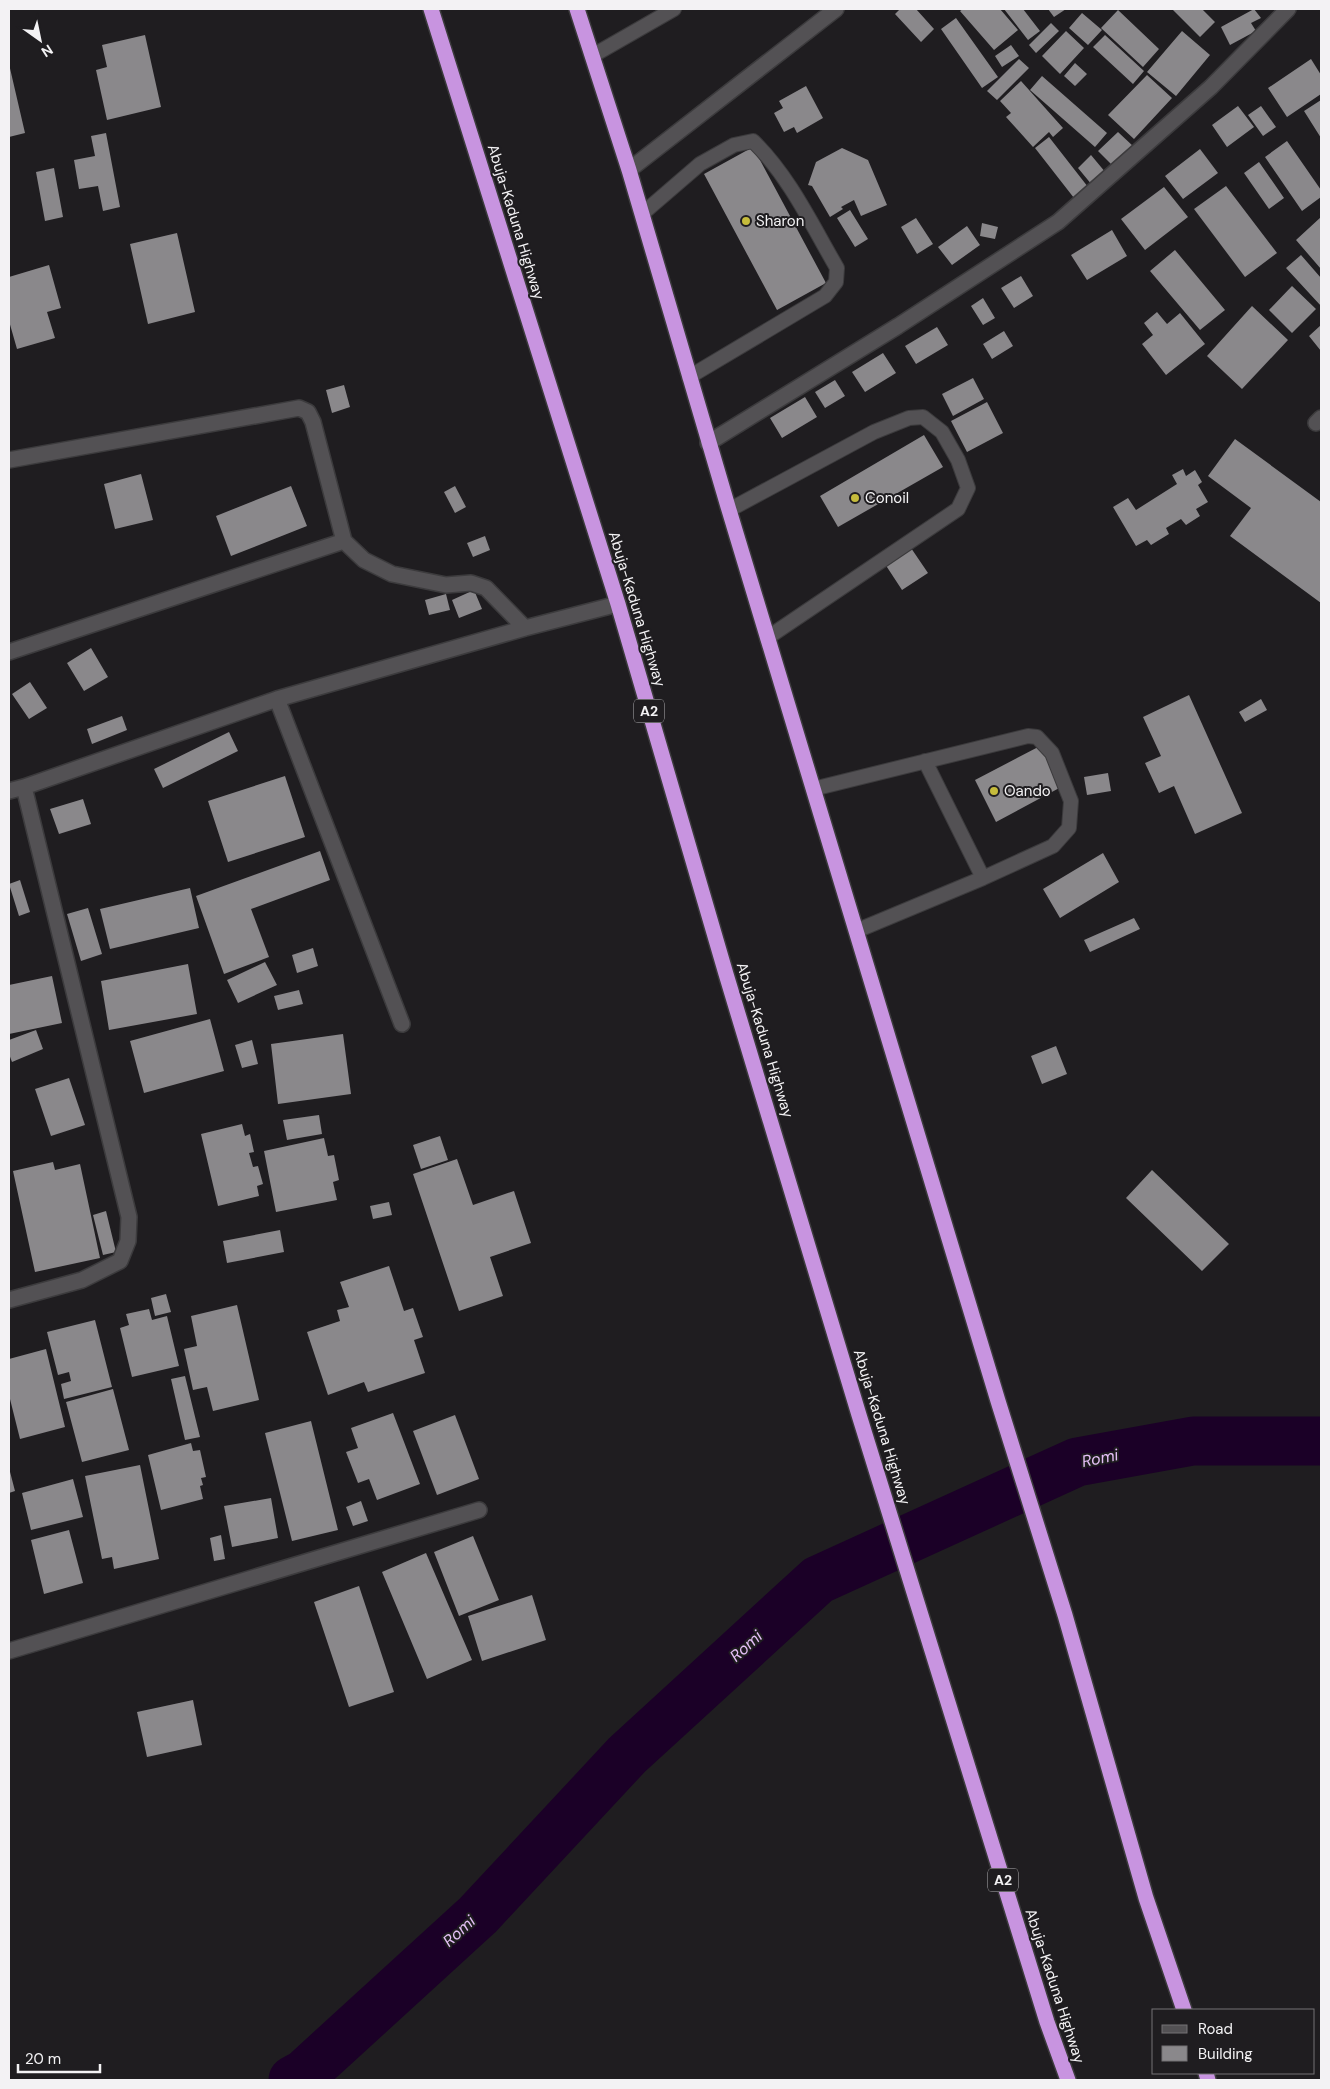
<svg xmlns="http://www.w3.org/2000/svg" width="1330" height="2089" viewBox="0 0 1330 2089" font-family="'DM Sans',sans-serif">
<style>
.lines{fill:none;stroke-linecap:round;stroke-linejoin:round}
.river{stroke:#1b0027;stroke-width:49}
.building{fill:#8a888b}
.lane-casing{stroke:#3c3b3d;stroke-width:16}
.street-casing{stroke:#3c3b3d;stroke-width:18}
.highway-casing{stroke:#3c3b3d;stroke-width:18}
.lane{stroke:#535154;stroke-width:14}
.street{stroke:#535154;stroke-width:15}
.highway{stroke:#c894e0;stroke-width:15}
.poi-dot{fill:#c6bc3c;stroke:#1f1d20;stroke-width:2}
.labels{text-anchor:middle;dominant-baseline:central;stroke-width:4;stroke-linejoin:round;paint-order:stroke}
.shield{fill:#1f1d20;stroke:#b3b2b4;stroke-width:1}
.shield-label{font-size:14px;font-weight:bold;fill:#f3f2f4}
.poi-label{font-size:15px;fill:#f3f2f4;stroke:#1f1d20;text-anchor:start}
.street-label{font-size:15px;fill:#f3f2f4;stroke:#1f1d20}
.water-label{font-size:16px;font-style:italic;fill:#e5c0f7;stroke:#1f1d20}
</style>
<rect width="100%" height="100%" fill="#1f1d20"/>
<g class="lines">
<path class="river" d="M 293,2080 L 304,2074 L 478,1915 L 627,1755 L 818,1580 L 1077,1462 L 1193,1441 L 1321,1441"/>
</g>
<path class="building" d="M 900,9 L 916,9 L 934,29 L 921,42 L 895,14 Z
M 963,9 L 1000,9 L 1018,30 L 994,50 L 960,11 Z
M 1004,9 L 1023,9 L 1040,31 L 1028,40 Z
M 1048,9 L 1066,9 L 1054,17 Z
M 1172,9 L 1202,9 L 1215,22 L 1200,37 Z
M 1254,9 L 1261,18 L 1251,23 L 1256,31 L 1230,45 L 1221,27 Z
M 1118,10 L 1159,49 L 1143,67 L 1101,28 Z
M 1082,13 L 1102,30 L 1088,45 L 1069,28 Z
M 956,18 L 998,77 L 982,88 L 941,29 Z
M 1051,23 L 1059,31 L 1036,53 L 1029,45 Z
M 1066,31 L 1084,48 L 1060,74 L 1042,56 Z
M 1182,31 L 1210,55 L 1176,96 L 1147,72 Z
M 145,35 L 161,107 L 107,120 L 96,70 L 107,67 L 102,45 Z
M 1105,35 L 1144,71 L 1133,84 L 1093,47 Z
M 1011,45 L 1019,56 L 1002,67 L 995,56 Z
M 1019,59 L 1029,68 L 997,100 L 987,91 Z
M 1311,59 L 1321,75 L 1321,94 L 1287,117 L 1268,88 Z
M 1075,63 L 1087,74 L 1075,86 L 1064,76 Z
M 9,64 L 25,133 L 9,137 Z
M 1147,75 L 1172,98 L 1134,139 L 1108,115 Z
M 1042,76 L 1107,133 L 1095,147 L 1030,90 Z
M 1021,81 L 1063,128 L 1053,137 L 1049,132 L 1033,147 L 1006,117 L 1011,113 L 1000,101 Z
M 806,86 L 823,118 L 797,133 L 794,127 L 784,132 L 774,113 L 783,108 L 779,101 Z
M 1321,100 L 1321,138 L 1304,111 Z
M 1238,106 L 1254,127 L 1227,147 L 1212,125 Z
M 1261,106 L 1276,127 L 1263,136 L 1248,115 Z
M 1118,132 L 1134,147 L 1114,167 L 1098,151 Z
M 106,133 L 120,207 L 103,211 L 98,186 L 79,189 L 74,160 L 95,156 L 91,136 Z
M 1049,137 L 1088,187 L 1074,198 L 1035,148 Z
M 1287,141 L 1321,190 L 1321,197 L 1302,211 L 1265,157 Z
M 753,147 L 826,283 L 777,310 L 704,174 Z
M 842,148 L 868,160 L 887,205 L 861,216 L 854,200 L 841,207 L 843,209 L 830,217 L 812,186 L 808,185 L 816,162 Z
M 1200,149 L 1218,173 L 1183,199 L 1165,176 Z
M 1091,155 L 1106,173 L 1092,185 L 1078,168 Z
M 1259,162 L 1284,198 L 1269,209 L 1244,173 Z
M 54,168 L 63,217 L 45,221 L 36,172 Z
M 1226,186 L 1277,253 L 1245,277 L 1194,209 Z
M 1164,187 L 1188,217 L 1145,250 L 1121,219 Z
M 850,210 L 868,239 L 855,247 L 837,218 Z
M 1321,217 L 1321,269 L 1296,240 Z
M 916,218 L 933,244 L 917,254 L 901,227 Z
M 982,223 L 998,227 L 995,239 L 980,236 Z
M 967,226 L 980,245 L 952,265 L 938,247 Z
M 1112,230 L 1127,256 L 1087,280 L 1071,255 Z
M 177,233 L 195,312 L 148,324 L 130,244 Z
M 1175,250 L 1225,310 L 1200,330 L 1150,271 Z
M 1301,255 L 1321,278 L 1321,306 L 1286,268 Z
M 49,265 L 61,308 L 47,312 L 55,338 L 17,349 L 9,321 L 9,277 Z
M 1021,276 L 1033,296 L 1014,308 L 1001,288 Z
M 1292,286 L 1316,309 L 1292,333 L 1269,310 Z
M 983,298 L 995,318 L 983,325 L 971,306 Z
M 1252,306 L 1288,340 L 1242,389 L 1207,356 Z
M 1157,312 L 1167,324 L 1180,313 L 1205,344 L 1166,375 L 1142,344 L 1153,335 L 1144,323 Z
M 1321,325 L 1321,351 L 1309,336 Z
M 937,327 L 948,345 L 916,364 L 905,346 Z
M 1004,331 L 1013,346 L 992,359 L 983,344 Z
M 883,353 L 896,373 L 865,392 L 852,372 Z
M 973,378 L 984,399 L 953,416 L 942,394 Z
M 835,380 L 845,396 L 825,408 L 815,392 Z
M 344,385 L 350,407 L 332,413 L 326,390 Z
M 805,397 L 817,417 L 782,438 L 770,418 Z
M 987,402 L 1003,433 L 967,452 L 951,421 Z
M 924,435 L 943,467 L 838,527 L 820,496 Z
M 1235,439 L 1321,502 L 1321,603 L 1230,536 L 1251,508 L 1208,476 Z
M 1183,469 L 1186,476 L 1195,470 L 1202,482 L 1198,485 L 1208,502 L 1196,509 L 1200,516 L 1186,525 L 1181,519 L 1166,528 L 1169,534 L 1151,545 L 1147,540 L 1136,546 L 1113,507 L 1128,498 L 1136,510 L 1177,484 L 1172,475 Z
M 141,474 L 153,520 L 115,529 L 104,484 Z
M 291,486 L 307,526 L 231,556 L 216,516 Z
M 455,486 L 466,507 L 455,513 L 444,492 Z
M 485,536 L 490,550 L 473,557 L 467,543 Z
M 911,548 L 928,573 L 902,590 L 885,564 Z
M 474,590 L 482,609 L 459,618 L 452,600 Z
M 446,594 L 450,610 L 429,615 L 425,600 Z
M 91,648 L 108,677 L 84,691 L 67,663 Z
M 30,682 L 47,708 L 29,719 L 12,694 Z
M 1189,695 L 1242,813 L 1195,834 L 1174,786 L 1159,793 L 1145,763 L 1161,756 L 1143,717 Z
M 1261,699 L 1267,710 L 1245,722 L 1239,712 Z
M 122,716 L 127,730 L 92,744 L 87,729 Z
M 229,732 L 238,751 L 163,788 L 154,769 Z
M 1042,745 L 1063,786 L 996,822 L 975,780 Z
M 1108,773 L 1111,791 L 1087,795 L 1084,777 Z
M 285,776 L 305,837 L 228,862 L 208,801 Z
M 83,799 L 91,824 L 59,834 L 50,809 Z
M 320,851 L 330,880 L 251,909 L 269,957 L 224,974 L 196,896 Z
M 1103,853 L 1119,882 L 1060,918 L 1043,889 Z
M 20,880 L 30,912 L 19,916 L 9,884 Z
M 190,888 L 199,928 L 110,949 L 100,909 Z
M 88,908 L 102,954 L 81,961 L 67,914 Z
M 1134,918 L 1140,929 L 1090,952 L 1084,940 Z
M 313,948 L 318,966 L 297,973 L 292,955 Z
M 265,962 L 277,985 L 238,1003 L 227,980 Z
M 188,964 L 197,1014 L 109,1030 L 101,981 Z
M 52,976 L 62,1023 L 9,1034 L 9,985 Z
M 299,990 L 303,1004 L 278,1010 L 274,996 Z
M 210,1019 L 224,1071 L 144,1093 L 130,1041 Z
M 36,1030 L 43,1049 L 12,1062 L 9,1054 L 9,1040 Z
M 343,1034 L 351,1094 L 278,1104 L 271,1044 Z
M 252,1040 L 258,1064 L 242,1068 L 235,1045 Z
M 1056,1046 L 1067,1074 L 1042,1084 L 1031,1056 Z
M 69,1078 L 85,1125 L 51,1136 L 35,1089 Z
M 319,1115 L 322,1134 L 287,1140 L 283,1120 Z
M 242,1124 L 245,1136 L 250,1134 L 254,1152 L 249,1153 L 253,1167 L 258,1166 L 263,1184 L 257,1186 L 259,1196 L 218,1206 L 201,1134 Z
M 440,1136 L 448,1160 L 421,1169 L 413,1145 Z
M 324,1138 L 328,1156 L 334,1155 L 339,1180 L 333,1182 L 337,1200 L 276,1212 L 264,1151 Z
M 457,1159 L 473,1205 L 514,1191 L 531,1243 L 490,1257 L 503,1296 L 459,1311 L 413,1174 Z
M 53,1162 L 55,1170 L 80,1164 L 100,1258 L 35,1272 L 13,1171 Z
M 1152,1170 L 1229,1244 L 1202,1271 L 1126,1198 Z
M 389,1202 L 392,1215 L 373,1219 L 370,1206 Z
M 106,1211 L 116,1252 L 103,1255 L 93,1215 Z
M 280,1230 L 284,1252 L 227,1263 L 223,1241 Z
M 389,1266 L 404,1311 L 413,1308 L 423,1337 L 414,1340 L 425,1373 L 368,1392 L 364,1382 L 328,1395 L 307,1332 L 340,1321 L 337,1310 L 349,1307 L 340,1282 Z
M 166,1294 L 171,1312 L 155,1316 L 151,1298 Z
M 237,1305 L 259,1400 L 213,1411 L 207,1387 L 193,1390 L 184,1349 L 197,1346 L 191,1316 Z
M 149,1309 L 152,1320 L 167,1316 L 179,1366 L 132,1377 L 120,1328 L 129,1325 L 126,1314 Z
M 95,1320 L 112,1387 L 64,1399 L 61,1384 L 71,1381 L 69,1372 L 58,1375 L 47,1332 Z
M 46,1349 L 65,1427 L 20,1439 L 9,1395 L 9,1359 Z
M 185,1376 L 200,1437 L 185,1440 L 171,1379 Z
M 113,1389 L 129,1450 L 82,1462 L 66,1402 Z
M 393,1413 L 420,1484 L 377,1500 L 369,1479 L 358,1483 L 346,1452 L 358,1448 L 351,1428 Z
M 455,1415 L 479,1479 L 437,1495 L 413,1431 Z
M 311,1421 L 338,1530 L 292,1541 L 265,1433 Z
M 191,1443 L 193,1451 L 200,1450 L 206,1477 L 201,1478 L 203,1485 L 200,1486 L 203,1499 L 161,1510 L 148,1455 Z
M 140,1465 L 159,1559 L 114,1569 L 112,1557 L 102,1559 L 85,1476 Z
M 9,1468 L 15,1491 L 9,1493 Z
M 73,1479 L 83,1517 L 31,1530 L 22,1493 Z
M 271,1498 L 278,1538 L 232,1547 L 224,1506 Z
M 361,1501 L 368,1521 L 353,1526 L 346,1507 Z
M 69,1530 L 83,1583 L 44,1594 L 31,1540 Z
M 221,1535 L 225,1559 L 214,1561 L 210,1538 Z
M 473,1536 L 499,1600 L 459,1616 L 434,1552 Z
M 426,1553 L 472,1660 L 427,1679 L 382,1572 Z
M 359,1586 L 394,1692 L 349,1707 L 314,1602 Z
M 532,1595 L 546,1640 L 482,1661 L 468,1616 Z
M 193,1700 L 202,1745 L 147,1757 L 137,1712 Z"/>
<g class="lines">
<g class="lane-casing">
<path id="lane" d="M 592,56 L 674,9
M 642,214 L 700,164 L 734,145 L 753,141 C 789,176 812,225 837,268 L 836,282 L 825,296 L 689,377
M 729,510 L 874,432 L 909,418 L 923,417 L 942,432 L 958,460 L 968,488 L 958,509 L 767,638
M 925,761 L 983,878
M 813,789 L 1028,736 L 1037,737 L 1052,753 L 1071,801 L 1069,828 L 1053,846 L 983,878 L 856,931"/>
</g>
<g class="street-casing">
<path id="street" d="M 629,170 L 836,9
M 1316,423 L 1321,418
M 708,443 L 898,326 L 1058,222 L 1211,87 L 1288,9
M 9,460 L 299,408 L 308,412 L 313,422 L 344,541 L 364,560 L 392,574 L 446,585 L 471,583 L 486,588 L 525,628
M 9,652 L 344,541
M 277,699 L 402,1024
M 9,791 L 24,787 L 277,699 L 525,628 L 618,604
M 9,1300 L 82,1280 L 120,1261 L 128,1241 L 129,1217 L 24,787
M 9,1651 L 479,1510"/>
</g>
<g class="highway-casing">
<path id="highway" d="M 431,9 L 618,604 L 726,974 L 859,1415 L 1047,2022 L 1068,2080
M 577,9 L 629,170 L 729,510 L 998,1401 L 1065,1615 L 1146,1898 L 1184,2010
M 1206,2073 L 1208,2080"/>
</g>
<use href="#lane" class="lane"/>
<use href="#street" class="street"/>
<use href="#highway" class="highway"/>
</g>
<g class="poi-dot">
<circle cx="746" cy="221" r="5"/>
<circle cx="855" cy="498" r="5"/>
<circle cx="994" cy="791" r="5"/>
</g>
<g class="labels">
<g class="shield">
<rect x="634" y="699.5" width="30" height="23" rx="4"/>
<rect x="988" y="1868.5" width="30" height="23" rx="4"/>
</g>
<g class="shield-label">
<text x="649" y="711">A2</text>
<text x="1003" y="1880">A2</text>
</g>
<g class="poi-label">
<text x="756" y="221">Sharon</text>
<text x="865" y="498">Conoil</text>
<text x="1004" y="791">Oando</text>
</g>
<g class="street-label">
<text transform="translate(516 222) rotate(73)">Abuja-Kaduna Highway</text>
<text transform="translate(637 609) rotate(73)">Abuja-Kaduna Highway</text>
<text transform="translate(765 1040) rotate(73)">Abuja-Kaduna Highway</text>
<text transform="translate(882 1427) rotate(73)">Abuja-Kaduna Highway</text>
<text transform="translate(1055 1986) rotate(72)">Abuja-Kaduna Highway</text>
</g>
<g class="water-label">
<text transform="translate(1100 1458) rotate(-11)">Romi</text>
<text transform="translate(746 1646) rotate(-42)">Romi</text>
<text transform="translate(459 1931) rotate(-42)">Romi</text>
</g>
</g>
<rect width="1330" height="2089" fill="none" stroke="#f3f2f4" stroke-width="20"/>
<rect x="1152" y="2009" width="162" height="65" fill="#1f1d20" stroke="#747275"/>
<rect x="1162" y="2025" width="25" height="8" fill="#535154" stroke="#747275"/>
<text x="1198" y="2034" font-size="15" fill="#f3f2f4">Road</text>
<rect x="1162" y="2046" width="25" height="15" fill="#8a888b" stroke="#747275"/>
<text x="1198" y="2059" font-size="15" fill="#f3f2f4">Building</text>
<g transform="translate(40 40) rotate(147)" stroke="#1f1d20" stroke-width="4" paint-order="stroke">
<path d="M0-4L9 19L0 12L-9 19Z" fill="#f3f2f4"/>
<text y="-8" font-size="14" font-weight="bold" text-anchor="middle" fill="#f3f2f4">N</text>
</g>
<path d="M18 2064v8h82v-8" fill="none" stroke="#f3f2f4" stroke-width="2.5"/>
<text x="25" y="2064" font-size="15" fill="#f3f2f4" stroke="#1f1d20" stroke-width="4" paint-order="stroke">20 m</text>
</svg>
